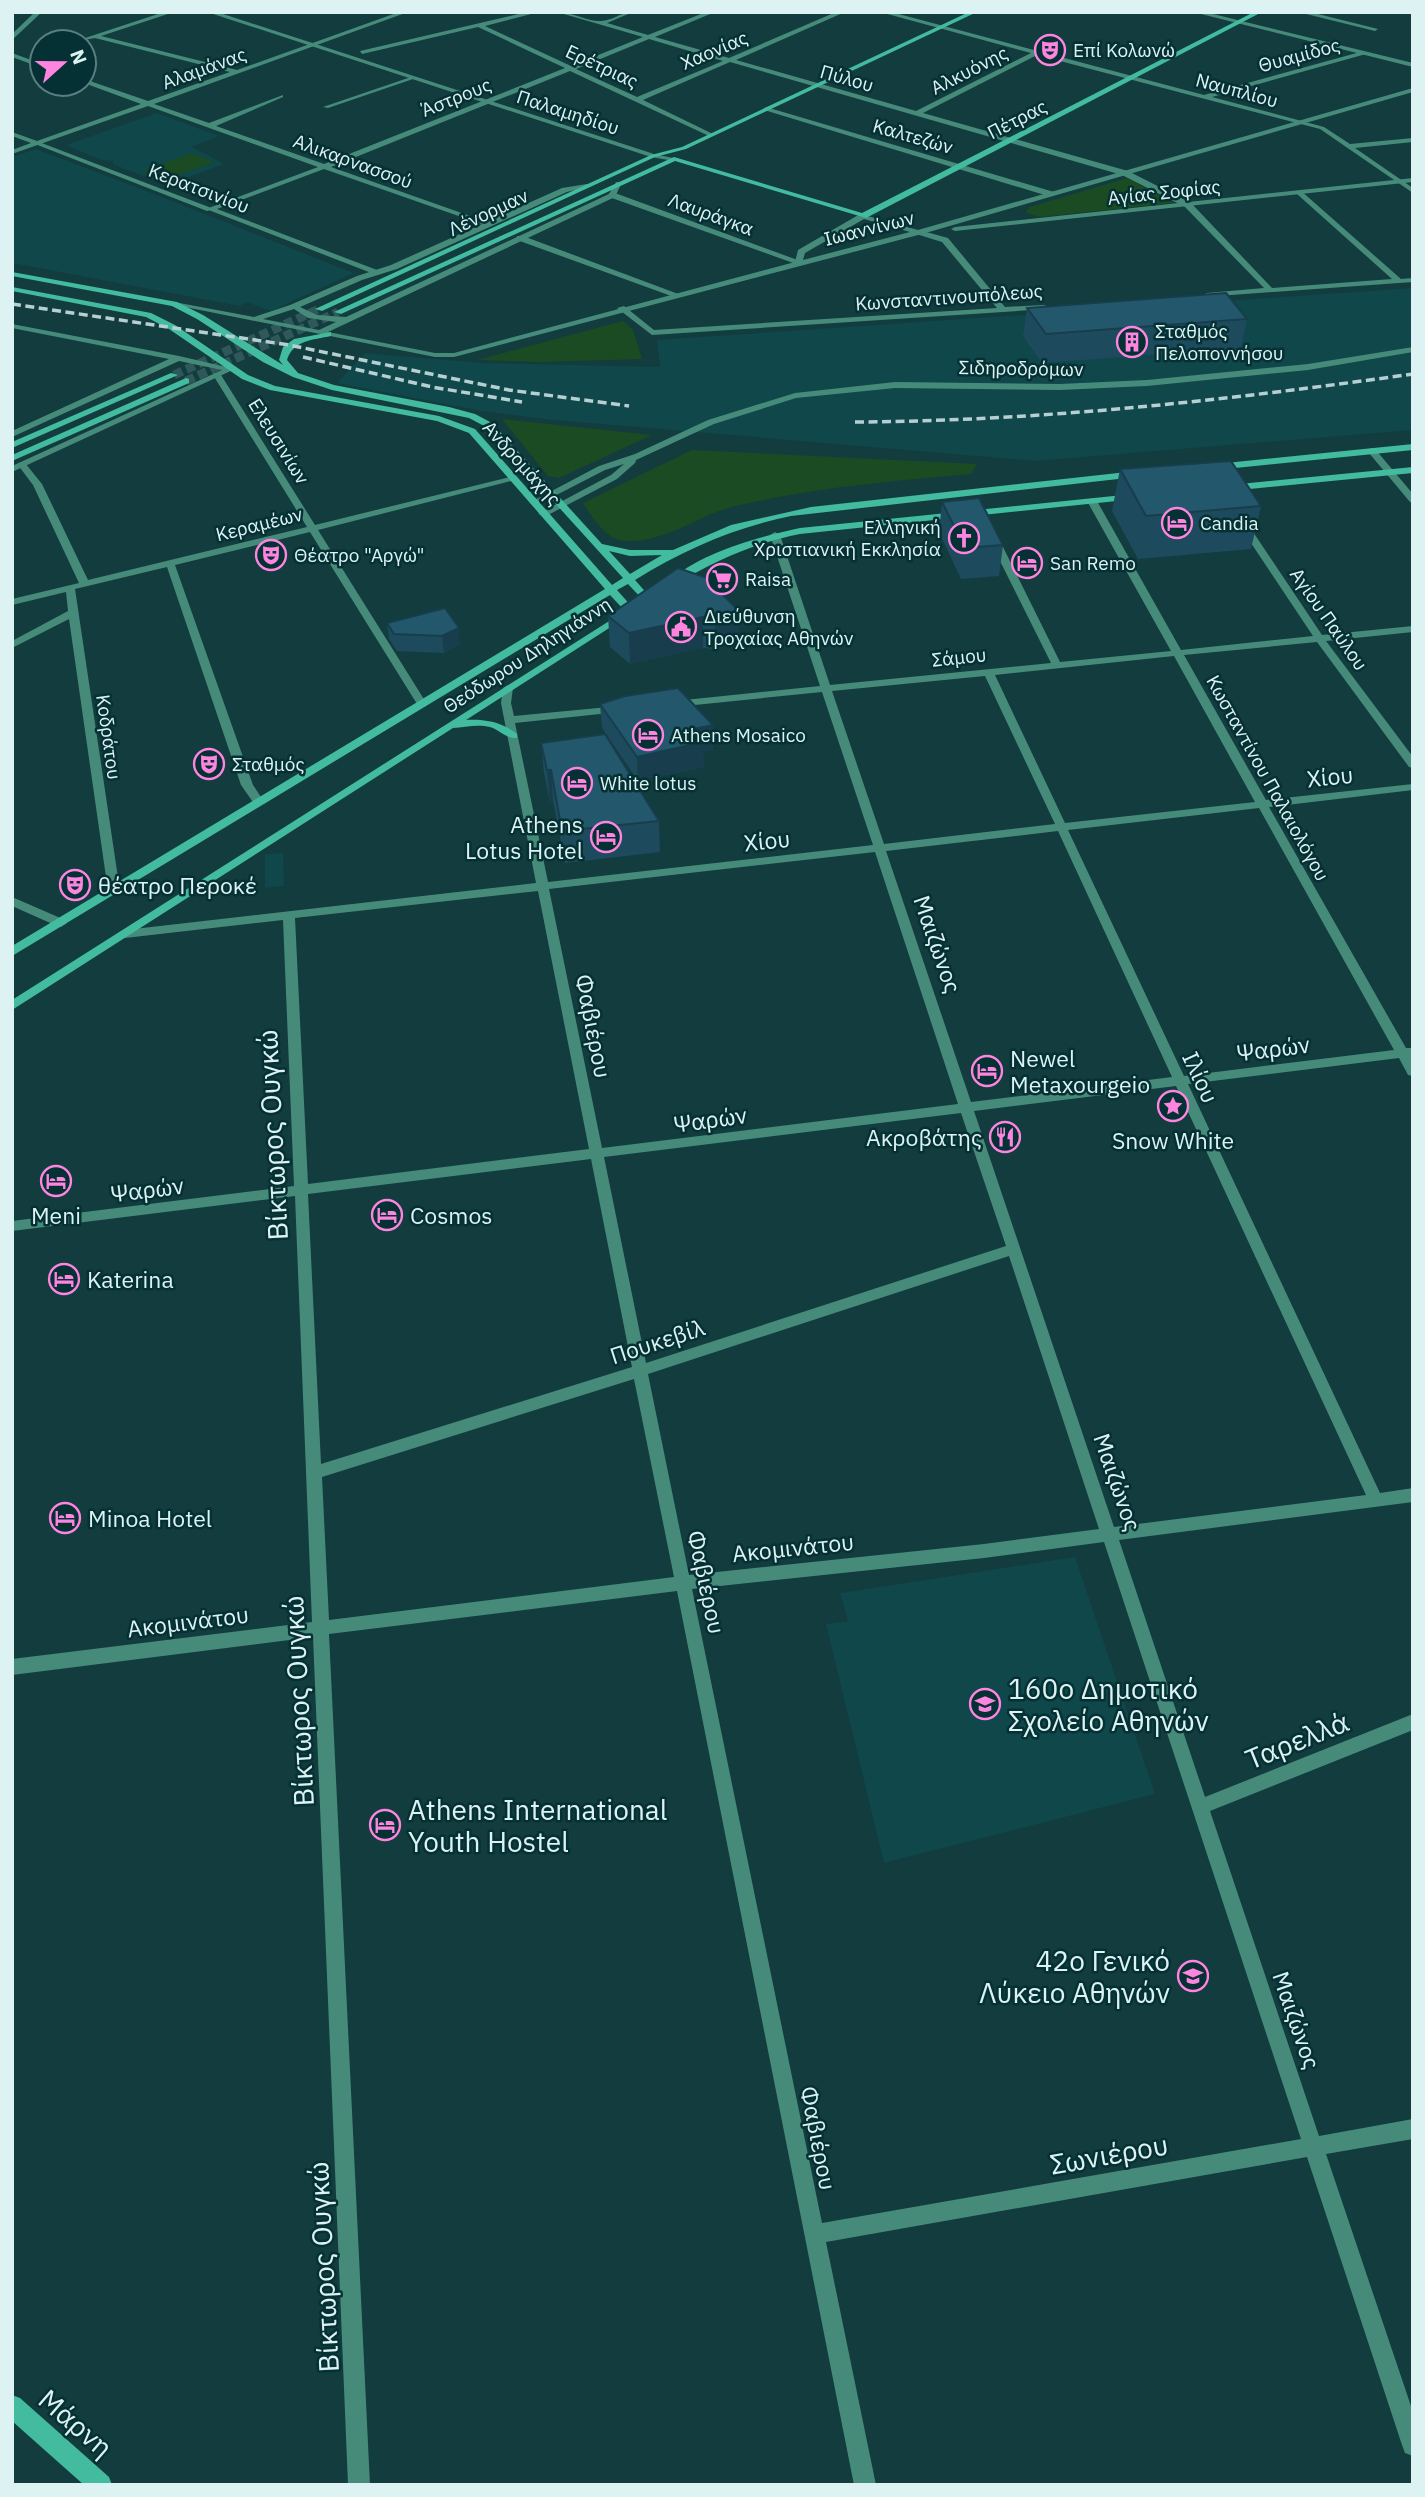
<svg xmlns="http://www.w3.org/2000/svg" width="1425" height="2497" viewBox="0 0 1425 2497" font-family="'IBM Plex Sans',sans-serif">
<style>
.built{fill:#0f474b}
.green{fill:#1b4b23}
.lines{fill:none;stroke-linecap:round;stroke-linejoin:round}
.secondary-tunnel{stroke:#305759;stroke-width:9;stroke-dasharray:9 4.5;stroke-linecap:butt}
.pedestrian{fill:#468b79;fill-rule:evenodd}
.minor{fill:#468b79;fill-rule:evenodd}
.tertiary{fill:#468b79;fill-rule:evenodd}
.secondary{fill:#42bb9f;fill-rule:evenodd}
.rail{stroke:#b6cfd1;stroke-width:3.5;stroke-dasharray:9 4.5;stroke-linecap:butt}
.wall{fill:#1d4b5d}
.shaded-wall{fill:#183d4c}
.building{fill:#22576c;stroke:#183d4c;stroke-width:2}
.labels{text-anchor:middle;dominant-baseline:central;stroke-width:5;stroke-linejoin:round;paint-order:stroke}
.far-street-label{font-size:19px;fill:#dcf2f3;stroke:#053134}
.far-poi-label{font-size:19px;fill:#dcf2f3;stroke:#053134;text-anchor:start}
.street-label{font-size:23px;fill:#dcf2f3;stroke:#053134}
.poi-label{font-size:23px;fill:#dcf2f3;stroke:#053134;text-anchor:start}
.near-street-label{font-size:28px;fill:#dcf2f3;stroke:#053134}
.near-poi-label{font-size:28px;fill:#dcf2f3;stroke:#053134;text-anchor:start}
</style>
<rect width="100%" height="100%" fill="#123c3e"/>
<path class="built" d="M 157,113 L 219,136 L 192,147 L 224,164 L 167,185 L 112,164 L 114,161 L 101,160 L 66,145 Z
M 36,149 L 149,192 L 354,273 L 271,311 L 247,302 L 240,306 L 12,263 L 12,157 Z
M 1413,288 L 1413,430 L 1036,461 L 554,420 L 482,411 L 337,383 L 365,353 L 482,363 L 660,367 L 657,340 Z
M 283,853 L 284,886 L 265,888 L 265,854 Z
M 1075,1557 L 1155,1794 L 884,1863 L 826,1624 L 848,1621 L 840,1593 Z"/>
<path class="green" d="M 192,153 L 214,162 L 165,180 L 142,171 Z
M 1127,178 L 1174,203 L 1039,217 L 1025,212 L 1030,207 Z
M 623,321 L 633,330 L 642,359 L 539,362 L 477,360 Z
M 502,419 L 652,435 L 559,478 L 548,476 Z
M 692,450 L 977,464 L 971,474 C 892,481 809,488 732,507 C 694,517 665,543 625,541 C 606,540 592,517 583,503 Z"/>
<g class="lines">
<path class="secondary-tunnel" d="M 174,375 L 319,309
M 186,381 L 338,312"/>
<path class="pedestrian" d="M 35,142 L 39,142 L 214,209 L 207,211 L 35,144 Z"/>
<path class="minor" d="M 35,12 L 42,12 L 12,40 L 12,34 Z
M 164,12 L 174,12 L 101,36 L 237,70 L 399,12 L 408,12 L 154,104 L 209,123 L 283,95 L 283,97 L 216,126 L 324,164 L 565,68 L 478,27 L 362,54 L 360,51 L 527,12 L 539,12 L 485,26 L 571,66 L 643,37 L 557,12 C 572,12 589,22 601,21 C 612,21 621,12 633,12 L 607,23 L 648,35 L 706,12 L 715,12 L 655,37 L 729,58 L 836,12 L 845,12 L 736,60 L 916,111 L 1031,53 L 880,12 L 891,12 L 1204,95 L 1364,51 L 1366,54 L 1212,97 L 1324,127 L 1350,144 L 1413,138 L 1413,142 L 1355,148 L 1413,188 L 1413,193 L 1320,129 L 1037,55 L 923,113 L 1128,171 L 1191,203 L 1272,288 L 1392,279 L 1297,194 L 1300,190 L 1401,279 L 1413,278 L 1413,282 L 1204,297 L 1203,295 L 1207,293 L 1264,288 L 1185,207 L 1122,175 L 730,62 L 643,100 L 713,134 L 713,136 L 709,136 L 570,71 L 331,167 L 490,223 L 490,227 L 324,169 L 217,209 L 377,270 L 377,274 L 374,274 L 206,209 L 318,167 L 148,106 L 12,154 L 12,150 L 31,143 L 12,136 L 12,132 L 37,141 L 141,104 L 84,83 L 84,79 L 148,101 L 230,72 L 95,38 L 73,42 ZM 649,39 L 723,61 L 637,97 L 576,69 Z
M 1298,12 L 1310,12 L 1378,29 L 1375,31 Z
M 12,53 L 42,64 L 42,68 L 12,57 Z
M 411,77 L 416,78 L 328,108 L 323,107 Z
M 766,107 L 1054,192 L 1055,194 L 1048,196 L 764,110 Z
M 609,193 L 615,193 L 803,262 L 796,264 L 609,197 Z
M 919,230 L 948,238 L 1005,307 L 1044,305 L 1048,307 L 1044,309 L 1003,312 L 652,335 L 617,308 L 624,306 L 654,330 L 997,308 L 942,242 L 916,234 L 915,232 Z
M 517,236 L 523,236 L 681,295 L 674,297 L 517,240 Z
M 214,373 L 221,375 L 315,525 L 514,476 L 519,479 L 318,530 L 427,704 L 426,706 L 422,707 L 417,704 L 310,532 L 175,565 L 253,785 L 265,803 L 259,806 L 255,805 L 241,785 L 167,567 L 75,589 L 120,891 L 114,895 L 108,891 L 69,619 L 12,648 L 12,641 L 68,611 L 66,592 L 12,605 L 12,599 L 79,583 L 33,485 L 18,465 L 25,463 L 42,484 L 88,580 L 307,527 L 213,375 Z
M 1372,448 L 1375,449 L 1413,494 L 1413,503 L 1410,502 L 1369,453 L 1369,449 Z
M 1092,498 L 1097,501 L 1181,650 L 1313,636 L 1239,525 L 1244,522 L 1247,523 L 1322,635 L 1413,626 L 1413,632 L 1326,641 L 1413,757 L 1413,768 L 1409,767 L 1317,642 L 1184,655 L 1266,800 L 1413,784 L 1413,790 L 1269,807 L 1406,1048 L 1413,1048 L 1413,1056 L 1411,1057 L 1413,1076 L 1408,1075 L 1399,1058 L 1188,1084 L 1380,1493 L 1413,1488 L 1413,1502 L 1119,1540 L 1205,1797 L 1413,1714 L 1413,1730 L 1210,1811 L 1319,2136 L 1413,2119 L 1413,2139 L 1326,2154 L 1413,2412 L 1413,2456 L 1405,2453 L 1402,2445 L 1307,2157 L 826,2242 L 876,2485 L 854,2485 L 677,1591 L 329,1634 L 370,2485 L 348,2485 L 313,1637 L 12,1675 L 12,1659 L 312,1622 L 295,1196 L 12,1231 L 12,1221 L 294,1186 L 283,920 L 125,938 L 119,934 L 125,930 L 536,883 L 501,703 L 503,688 L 508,685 L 513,688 L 511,703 L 514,716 L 619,706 L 624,709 L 619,712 L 515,723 L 548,882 L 873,845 L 822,692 L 675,707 L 670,704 L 675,701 L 820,686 L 770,535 L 775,532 L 780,535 L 830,685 L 1051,663 L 990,541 L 995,538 L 1000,541 L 1060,662 L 1171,651 L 1087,501 ZM 1174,656 L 1255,802 L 1065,823 L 995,675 ZM 985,676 L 1055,824 L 884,844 L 832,691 ZM 1259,808 L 1394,1050 L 1184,1076 L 1068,830 ZM 1058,831 L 1172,1077 L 971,1102 L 886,851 ZM 875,852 L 958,1104 L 602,1148 L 549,889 ZM 538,891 L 589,1149 L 308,1184 L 295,918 ZM 1176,1086 L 1366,1495 L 1114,1527 L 974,1111 ZM 961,1113 L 1006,1246 L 646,1363 L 604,1157 ZM 591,1159 L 632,1367 L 321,1464 L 308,1194 ZM 1009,1256 L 1099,1529 L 984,1544 L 689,1575 L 648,1374 ZM 634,1379 L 674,1577 L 329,1620 L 322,1477 ZM 1104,1542 L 1301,2139 L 822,2223 L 692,1589 L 984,1558 Z
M 12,897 L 65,920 L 67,923 L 61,927 L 57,926 L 12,906 Z"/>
<path class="tertiary" d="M 207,12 L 217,12 L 654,154 L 678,159 L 674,161 L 651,157 Z
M 1193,12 L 1205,12 L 1413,63 L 1413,67 Z
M 1413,88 L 1413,92 L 922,234 L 454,357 L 435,357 L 170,304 L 174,302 L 254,317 L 290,305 L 357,276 L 391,265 L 562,188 L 587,184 L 591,186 L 567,192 L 397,269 L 362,280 L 300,307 L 317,315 L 346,317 L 609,194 L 616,182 L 622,182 L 615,197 L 328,332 L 435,353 L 454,353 L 795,262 L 798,250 L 860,214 L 918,230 ZM 864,219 L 910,232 L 803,260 L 805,253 ZM 294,309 L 308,318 L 336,322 L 319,330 L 263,319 Z
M 1413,178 L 1413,182 L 955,231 L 951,229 L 955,227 Z
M 12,324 L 179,356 L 235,369 L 12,472 L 12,466 L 222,370 L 179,361 L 12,437 L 12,431 L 169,359 L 12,328 Z
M 1413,347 L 1413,352 L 1308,370 L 1147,386 L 1060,390 L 895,388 L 796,398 L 714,424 L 636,460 L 635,463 L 617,479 L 546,516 L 538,514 L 611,475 L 624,464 L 605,470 L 537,505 L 529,503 L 599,466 L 635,454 L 708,420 L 795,393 L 895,382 L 1060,384 L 1147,380 L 1308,364 Z"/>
<path class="secondary" d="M 969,12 L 977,12 L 686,149 L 655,157 L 322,311 L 315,309 L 651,155 L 682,147 Z
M 1254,12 L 1262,12 L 866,218 L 675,161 L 341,314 L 334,312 L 674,157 L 862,213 Z
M 12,272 L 177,302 L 203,315 L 283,365 L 279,360 L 283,347 L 294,339 L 331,332 L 331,336 C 313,340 293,340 287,360 L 298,373 L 334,385 L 449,407 L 475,414 L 492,423 L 602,544 L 630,550 L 673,550 L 731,525 L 811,507 L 1136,471 L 1141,474 L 1136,477 L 791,516 C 734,528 685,549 635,580 L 650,597 L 650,601 L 644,601 L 628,584 L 617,590 L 633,608 L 633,612 L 628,613 L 628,616 L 466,720 C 485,719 502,722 517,734 L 517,738 C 506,739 500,730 490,727 C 478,724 465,727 453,728 L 12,1010 L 12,1000 L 625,611 L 610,595 L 12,956 L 12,946 L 605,589 L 469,433 L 437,421 L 270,390 L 242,379 L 169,329 L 146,317 L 12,291 L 12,287 L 151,313 L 175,325 L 248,375 L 275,386 L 439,416 L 475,429 L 612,585 L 623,578 L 486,427 L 469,418 L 332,390 L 293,377 L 263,362 L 197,319 L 172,306 L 12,276 ZM 609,551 L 630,556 L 662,555 L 630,574 Z
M 171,373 L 178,375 L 12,448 L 12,442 Z
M 186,378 L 189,379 L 189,383 L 12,461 L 12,455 Z
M 1413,444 L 1413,450 L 1216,470 L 1212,467 L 1216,464 Z
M 1413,467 L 1413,473 L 1230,491 L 1225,488 L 1230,485 Z
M 1133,494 L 1136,495 L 1136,499 L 800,534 C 755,543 716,560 676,584 L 668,582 C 701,552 758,537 800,528 Z
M 12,2395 L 20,2398 L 109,2477 L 112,2485 L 84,2485 L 12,2421 Z"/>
<path class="rail" d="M 12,304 L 289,345 L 509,390 L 629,406
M 303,357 L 432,387 L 522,402
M 855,422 C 1043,421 1227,400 1413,374"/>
</g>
<path class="wall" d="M 1027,308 L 1247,319 L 1241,348 L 1042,363 L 1023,336 Z
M 1120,469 L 1261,506 L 1251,549 L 1138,559 L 1112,511 Z
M 942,502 L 1003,545 L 999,576 L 961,579 L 939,532 Z
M 717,589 L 739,611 L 739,642 L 715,649 L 703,648 L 630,664 L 610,647 L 608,616 Z
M 445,608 L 460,644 L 444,653 L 397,651 L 389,639 L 387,623 Z
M 600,704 L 713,750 L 703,751 L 704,767 L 638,781 L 602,728 Z
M 541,743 L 659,821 L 660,852 L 565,863 L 553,801 L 550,802 L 544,774 Z"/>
<path class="shaded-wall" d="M 739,611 L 739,642 L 715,649 L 715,617 Z
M 703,617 L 703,648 L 630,664 L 629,633 Z
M 459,628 L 460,644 L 444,653 L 442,636 Z
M 713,725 L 713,750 L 703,751 L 704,767 L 638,781 L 637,757 L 694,729 Z
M 547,770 L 551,770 L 553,801 L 550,802 Z"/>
<path class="building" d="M 1226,293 L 1247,319 L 1046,334 L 1027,308 Z
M 1231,461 L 1261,506 L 1146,516 L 1120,469 Z
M 979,498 L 1003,545 L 965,548 L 942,502 Z
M 678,568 L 716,581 L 717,589 L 739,611 L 715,617 L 703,617 L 629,633 L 608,616 Z
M 445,608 L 459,628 L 442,636 L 394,634 L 387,623 Z
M 678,688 L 713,725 L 694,729 L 703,742 L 637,757 L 600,704 L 625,696 Z
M 605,734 L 659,821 L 562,831 L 551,770 L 547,770 L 541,743 Z"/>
<defs>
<g id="theatre-ring" transform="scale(1.575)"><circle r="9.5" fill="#053134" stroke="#fe85df" stroke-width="1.5"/><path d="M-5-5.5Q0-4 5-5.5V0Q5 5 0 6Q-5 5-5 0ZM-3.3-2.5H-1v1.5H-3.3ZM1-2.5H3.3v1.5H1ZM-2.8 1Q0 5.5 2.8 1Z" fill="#fe85df"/></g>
<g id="building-ring" transform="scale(1.575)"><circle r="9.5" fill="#053134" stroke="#fe85df" stroke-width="1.5"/><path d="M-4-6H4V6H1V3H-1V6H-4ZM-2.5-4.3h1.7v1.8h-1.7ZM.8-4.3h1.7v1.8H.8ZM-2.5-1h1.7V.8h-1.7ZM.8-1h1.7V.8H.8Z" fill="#fe85df"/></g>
<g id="hotel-ring" transform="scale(1.575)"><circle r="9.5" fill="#053134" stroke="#fe85df" stroke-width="1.5"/><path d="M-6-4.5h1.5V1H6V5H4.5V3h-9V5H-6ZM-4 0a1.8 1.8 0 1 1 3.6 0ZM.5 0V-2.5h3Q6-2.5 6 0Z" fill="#fe85df"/></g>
<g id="church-ring" transform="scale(1.575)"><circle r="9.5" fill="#053134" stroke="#fe85df" stroke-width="1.5"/><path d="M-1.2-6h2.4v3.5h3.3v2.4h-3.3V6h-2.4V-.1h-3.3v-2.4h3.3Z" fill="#fe85df"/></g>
<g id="supermarket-ring" transform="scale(1.575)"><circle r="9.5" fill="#053134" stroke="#fe85df" stroke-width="1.5"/><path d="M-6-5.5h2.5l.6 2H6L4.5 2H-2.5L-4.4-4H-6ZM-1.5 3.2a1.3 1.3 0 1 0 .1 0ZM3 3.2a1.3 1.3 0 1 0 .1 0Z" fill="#fe85df"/></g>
<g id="civic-ring" transform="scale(1.575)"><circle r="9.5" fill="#053134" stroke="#fe85df" stroke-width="1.5"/><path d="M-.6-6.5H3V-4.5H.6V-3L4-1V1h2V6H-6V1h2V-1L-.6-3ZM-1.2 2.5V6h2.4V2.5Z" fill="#fe85df"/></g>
<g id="sight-ring" transform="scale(1.575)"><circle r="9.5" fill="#053134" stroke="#fe85df" stroke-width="1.5"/><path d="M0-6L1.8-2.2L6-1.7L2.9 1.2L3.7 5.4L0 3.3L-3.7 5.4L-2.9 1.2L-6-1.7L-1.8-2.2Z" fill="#fe85df"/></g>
<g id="restaurant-ring" transform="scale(1.575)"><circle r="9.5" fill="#053134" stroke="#fe85df" stroke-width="1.5"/><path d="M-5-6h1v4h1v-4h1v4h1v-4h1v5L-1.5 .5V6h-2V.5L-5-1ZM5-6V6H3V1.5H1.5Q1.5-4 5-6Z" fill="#fe85df"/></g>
<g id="school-ring" transform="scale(1.575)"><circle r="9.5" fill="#053134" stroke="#fe85df" stroke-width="1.5"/><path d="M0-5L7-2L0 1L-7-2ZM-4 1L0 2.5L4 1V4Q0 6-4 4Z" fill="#fe85df"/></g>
</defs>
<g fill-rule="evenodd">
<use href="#theatre-ring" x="1050" y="50"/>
<use href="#building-ring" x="1132" y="342"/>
<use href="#hotel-ring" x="1177" y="523"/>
<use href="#church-ring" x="964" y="538"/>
<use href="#theatre-ring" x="271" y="555"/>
<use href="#hotel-ring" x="1027" y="563"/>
<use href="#supermarket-ring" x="722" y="579"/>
<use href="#civic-ring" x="681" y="627"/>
<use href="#hotel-ring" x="648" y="735"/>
<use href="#theatre-ring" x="209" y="764"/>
<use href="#hotel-ring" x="577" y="783"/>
<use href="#hotel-ring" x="606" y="837"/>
<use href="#theatre-ring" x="75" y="885"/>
<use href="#hotel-ring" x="987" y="1071"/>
<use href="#sight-ring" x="1173" y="1106"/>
<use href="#restaurant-ring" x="1005" y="1137"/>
<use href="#hotel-ring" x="56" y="1181"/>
<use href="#hotel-ring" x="387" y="1215"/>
<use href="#hotel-ring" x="64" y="1279"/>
<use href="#hotel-ring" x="65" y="1518"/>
<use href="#school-ring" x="985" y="1704"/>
<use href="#hotel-ring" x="385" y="1825"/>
<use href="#school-ring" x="1193" y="1976"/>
</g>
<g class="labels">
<g class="far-street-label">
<text transform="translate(714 50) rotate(-23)">Χαονίας</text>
<text transform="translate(1299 55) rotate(-15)">Θυαμίδος</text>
<text transform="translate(602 66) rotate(25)">Ερέτριας</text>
<text transform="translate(204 68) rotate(-20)">Αλαμάνας</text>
<text transform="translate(969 70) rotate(-27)">Αλκυόνης</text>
<text transform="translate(847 78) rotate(16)">Πύλου</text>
<text transform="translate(1237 90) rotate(15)">Ναυπλίου</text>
<text transform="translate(456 97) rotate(-22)">Άστρους</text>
<text transform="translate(568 112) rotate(18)">Παλαμηδίου</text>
<text transform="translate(1017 119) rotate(-27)">Πέτρας</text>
<text transform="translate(913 136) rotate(16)">Καλτεζών</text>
<text transform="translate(353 161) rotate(20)">Αλικαρνασσού</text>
<text transform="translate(199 188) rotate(21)">Κερατσινίου</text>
<text transform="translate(1164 192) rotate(-6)">Αγίας Σοφίας</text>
<text transform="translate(488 212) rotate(-25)">Λένορμαν</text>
<text transform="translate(711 214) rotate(20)">Λαυράγκα</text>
<text transform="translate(869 228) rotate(-14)">Ιωαννίνων</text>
<text transform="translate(949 297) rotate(-4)">Κωνσταντινουπόλεως</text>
<text transform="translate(1021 368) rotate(1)">Σιδηροδρόμων</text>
<text transform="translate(279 441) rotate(58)">Ελευσινίων</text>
<text transform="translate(522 463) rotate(48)">Ανδρομάχης</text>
<text transform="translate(259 524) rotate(-14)">Κεραμέων</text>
<text transform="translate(1329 619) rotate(55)">Αγίου Παύλου</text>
<text transform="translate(527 655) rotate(-33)">Θεόδωρου Δηληγιάννη</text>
<text transform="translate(959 657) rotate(-6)">Σάμου</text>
<text transform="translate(109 737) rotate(82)">Κοδράτου</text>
<text transform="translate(1268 778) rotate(61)">Κωσταντίνου Παλαιολόγου</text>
</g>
<g class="far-poi-label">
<text x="1073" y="50">Επί Κολωνώ</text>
<text x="1155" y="331">Σταθμός<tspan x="1155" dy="22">Πελοποννήσου</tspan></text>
<text x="1200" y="523">Candia</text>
<text x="941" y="527" text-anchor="end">Ελληνική<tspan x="941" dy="22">Χριστιανική Εκκλησία</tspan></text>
<text x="294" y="555">Θέατρο "Αργώ"</text>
<text x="1050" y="563">San Remo</text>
<text x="745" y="579">Raisa</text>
<text x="704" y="616">Διεύθυνση<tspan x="704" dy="22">Τροχαίας Αθηνών</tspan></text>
<text x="671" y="735">Athens Mosaico</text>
<text x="232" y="764">Σταθμός</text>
<text x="600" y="783">White lotus</text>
</g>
<g class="street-label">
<text transform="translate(1330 776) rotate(-6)">Χίου</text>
<text transform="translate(767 840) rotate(-6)">Χίου</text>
<text transform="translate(938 944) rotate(71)">Μαιζώνος</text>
<text transform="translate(594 1026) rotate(79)">Φαβιέρου</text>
<text transform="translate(1273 1048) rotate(-7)">Ψαρών</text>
<text transform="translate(1201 1077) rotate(65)">Ιλίου</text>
<text transform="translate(710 1119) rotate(-8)">Ψαρών</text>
<text transform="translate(147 1189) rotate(-7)">Ψαρών</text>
<text transform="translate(657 1341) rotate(-18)">Πουκεβίλ</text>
<text transform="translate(1118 1482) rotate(71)">Μαιζώνος</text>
<text transform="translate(793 1547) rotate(-6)">Ακομινάτου</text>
<text transform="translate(707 1582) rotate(78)">Φαβιέρου</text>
<text transform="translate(188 1621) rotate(-7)">Ακομινάτου</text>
<text transform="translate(1297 2020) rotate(71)">Μαιζώνος</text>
<text transform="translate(819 2138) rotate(79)">Φαβιέρου</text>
</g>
<g class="poi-label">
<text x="583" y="824" text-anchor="end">Athens<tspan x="583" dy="26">Lotus Hotel</tspan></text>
<text x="98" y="885">θέατρο Περοκέ</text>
<text x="1010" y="1058">Newel<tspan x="1010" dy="26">Metaxourgeio</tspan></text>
<text x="982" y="1137" text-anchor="end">Ακροβάτης</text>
<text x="1173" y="1140" text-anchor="middle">Snow White</text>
<text x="56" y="1215" text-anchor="middle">Meni</text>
<text x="410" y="1215">Cosmos</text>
<text x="87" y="1279">Katerina</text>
<text x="88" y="1518">Minoa Hotel</text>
</g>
<g class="near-street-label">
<text transform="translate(272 1135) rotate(-93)">Βίκτωρος Ουγκώ</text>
<text transform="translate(298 1701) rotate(-93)">Βίκτωρος Ουγκώ</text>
<text transform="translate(1297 1740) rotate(-22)">Ταρελλά</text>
<text transform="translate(1109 2154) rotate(-10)">Σωνιέρου</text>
<text transform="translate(323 2267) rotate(-93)">Βίκτωρος Ουγκώ</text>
<text transform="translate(76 2423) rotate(41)">Μάρνη</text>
</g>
<g class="near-poi-label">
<text x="1008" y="1688">160ο Δημοτικό<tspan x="1008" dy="32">Σχολείο Αθηνών</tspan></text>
<text x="408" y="1809">Athens International<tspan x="408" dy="32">Youth Hostel</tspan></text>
<text x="1170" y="1960" text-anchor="end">42ο Γενικό<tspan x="1170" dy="32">Λύκειο Αθηνών</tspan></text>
</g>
</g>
<rect width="1425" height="2497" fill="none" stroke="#dcf2f3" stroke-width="28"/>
<g transform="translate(63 63) rotate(69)"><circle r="33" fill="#053134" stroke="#5b7e80" stroke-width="2"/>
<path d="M0-5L12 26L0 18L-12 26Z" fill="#fe85df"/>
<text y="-10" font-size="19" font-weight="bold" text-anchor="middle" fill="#dcf2f3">N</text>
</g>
</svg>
